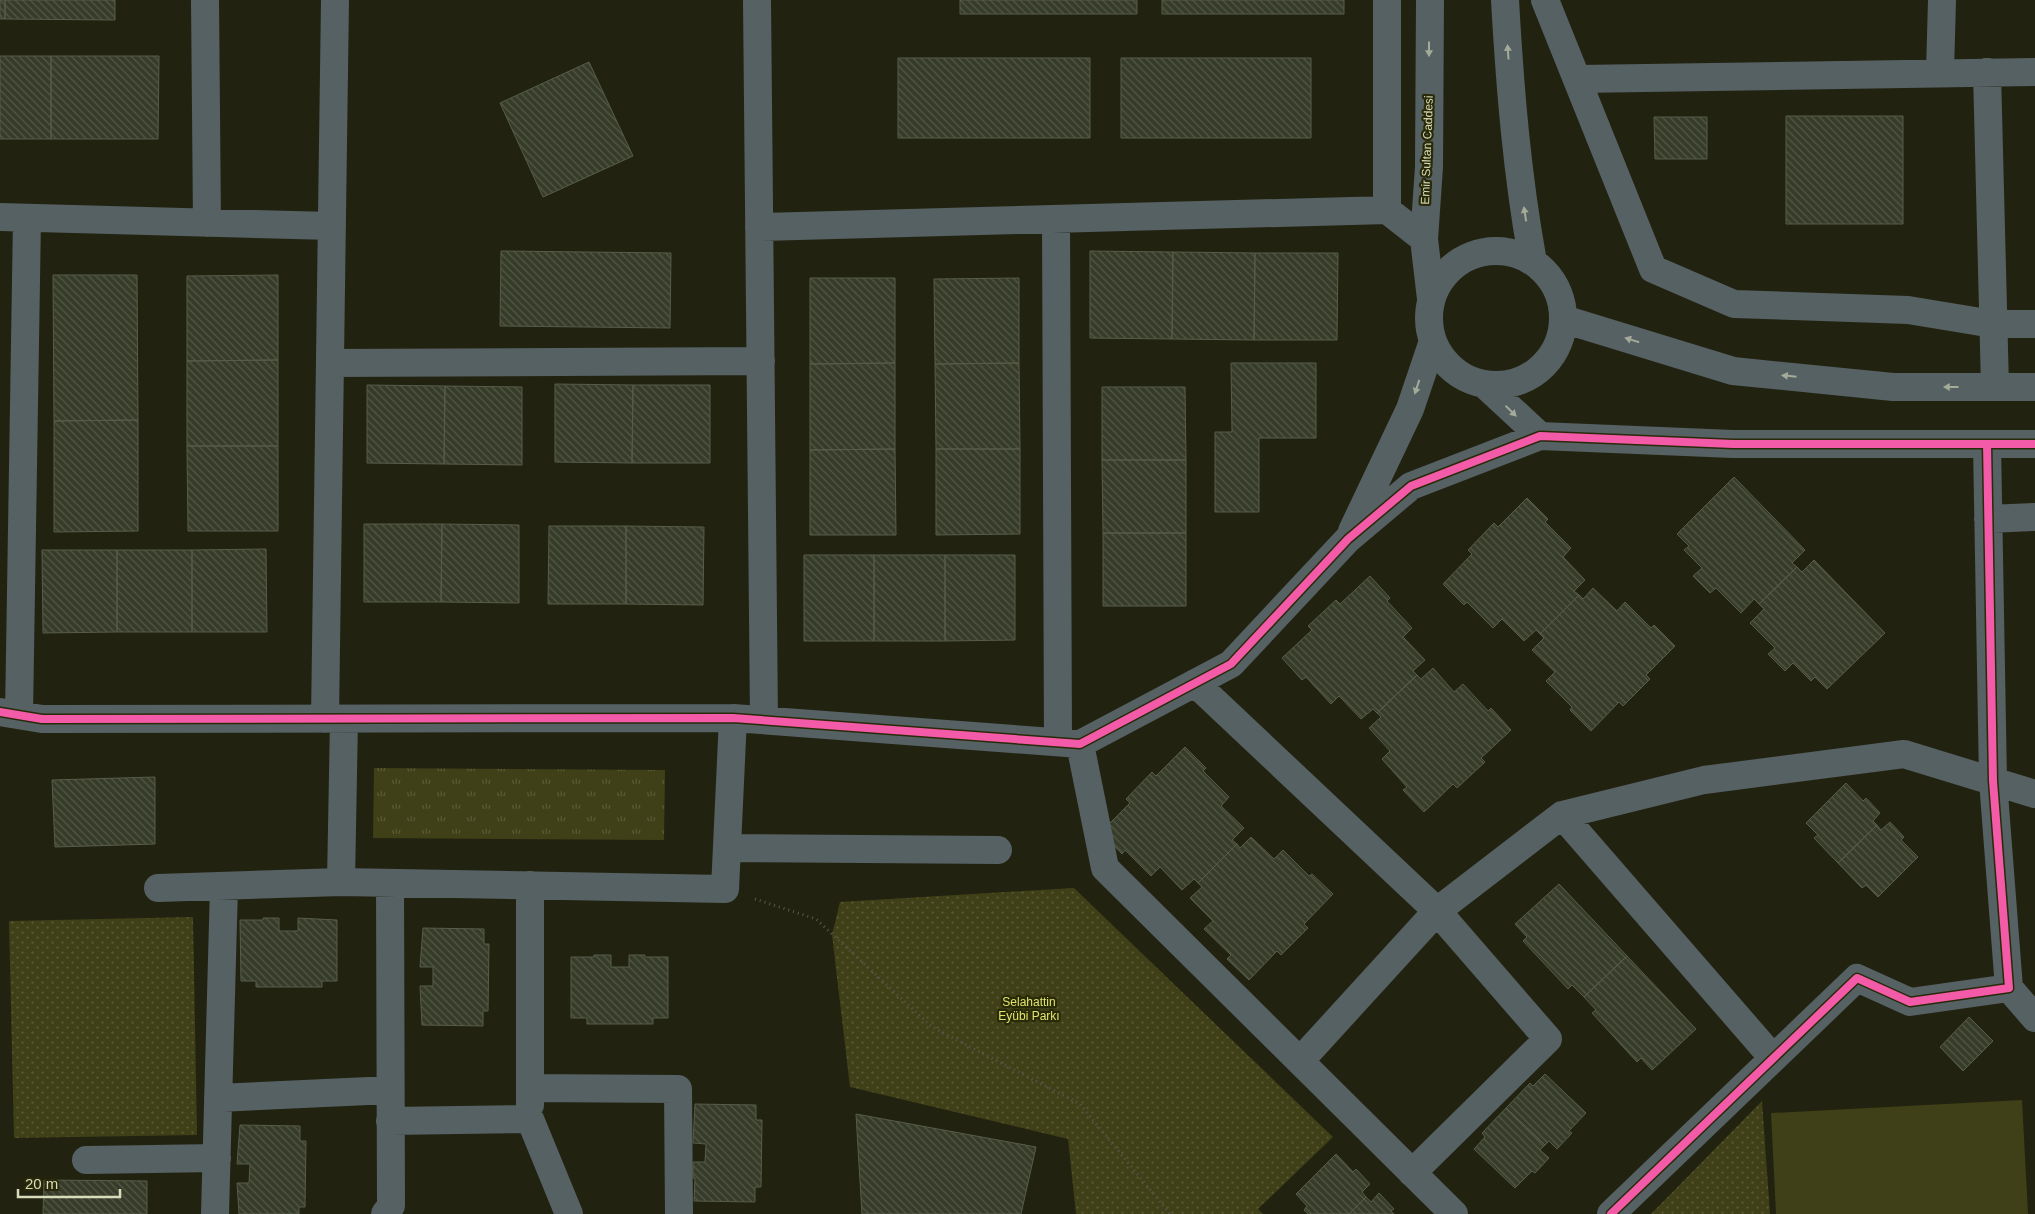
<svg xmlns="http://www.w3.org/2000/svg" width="2035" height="1214" viewBox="0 0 2035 1214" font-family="Helvetica,sans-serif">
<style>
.grass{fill:url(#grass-tufts)}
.park{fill:url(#park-dots)}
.pitch{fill:#3f4017}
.building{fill:url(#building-back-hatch);stroke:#575d4a}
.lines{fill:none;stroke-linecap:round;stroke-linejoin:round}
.path{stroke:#535954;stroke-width:3;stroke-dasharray:1 4;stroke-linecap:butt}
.minor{stroke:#566164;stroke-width:28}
.cycleway-casing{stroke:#292a08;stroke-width:11}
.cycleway{stroke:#f35aa7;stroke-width:8}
.oneway{fill:#a5ab98}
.labels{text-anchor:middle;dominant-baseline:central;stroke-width:4.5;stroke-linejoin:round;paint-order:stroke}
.street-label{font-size:12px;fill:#d9dcbb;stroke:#292a08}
.park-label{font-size:12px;fill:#e0e46c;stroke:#292a08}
</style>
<defs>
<pattern id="grass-tufts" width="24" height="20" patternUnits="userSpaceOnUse" patternTransform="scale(1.25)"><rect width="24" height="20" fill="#3f4017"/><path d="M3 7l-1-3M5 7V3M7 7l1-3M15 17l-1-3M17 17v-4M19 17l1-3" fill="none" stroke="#5a5b37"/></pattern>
<pattern id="park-dots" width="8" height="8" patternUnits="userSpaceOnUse" patternTransform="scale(1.25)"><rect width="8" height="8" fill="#3f4017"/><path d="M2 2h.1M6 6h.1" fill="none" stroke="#5a5b37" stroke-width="1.8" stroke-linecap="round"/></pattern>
<pattern id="building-back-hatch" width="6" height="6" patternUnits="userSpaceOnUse" patternTransform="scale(1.25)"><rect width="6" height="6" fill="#373c2a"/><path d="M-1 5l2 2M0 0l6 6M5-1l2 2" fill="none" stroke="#535847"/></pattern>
</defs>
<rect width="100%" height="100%" fill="#222210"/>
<path class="grass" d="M 374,768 L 665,770 L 664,840 L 373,838 Z"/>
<path class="park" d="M 1074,888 L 1333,1137 L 1258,1209 L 1263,1214 L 1076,1214 L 1068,1139 L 850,1087 L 832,935 L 840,902 Z
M 193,917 L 197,1135 L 14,1138 L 9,921 Z
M 1762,1101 L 1770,1214 L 1651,1214 Z"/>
<path class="pitch" d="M 2022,1100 L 2028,1214 L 1776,1214 L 1771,1113 Z"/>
<path class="building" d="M 0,0 L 5,0 L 5,19 L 0,19 Z
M 5,0 L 115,0 L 115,20 L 5,19 Z
M 960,0 L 1137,0 L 1137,14 L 960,14 Z
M 1162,0 L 1344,0 L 1344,14 L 1162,14 Z
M 0,56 L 51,56 L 51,139 L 0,139 Z
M 51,56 L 159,56 L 158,139 L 51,139 Z
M 898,58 L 1090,58 L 1090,138 L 898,138 Z
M 1121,58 L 1311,58 L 1311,138 L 1121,138 Z
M 589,62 L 633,156 L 543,197 L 500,103 Z
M 1786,116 L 1903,116 L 1903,224 L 1786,224 Z
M 1654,117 L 1707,117 L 1707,159 L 1655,159 Z
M 501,251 L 671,253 L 670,328 L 500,326 Z
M 1090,251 L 1173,252 L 1172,339 L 1090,338 Z
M 1173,252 L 1255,253 L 1254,340 L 1172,339 Z
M 1255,253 L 1338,253 L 1337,340 L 1254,340 Z
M 53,275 L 137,275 L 138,420 L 54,421 Z
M 278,275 L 278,360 L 187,361 L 187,276 Z
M 810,278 L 895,278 L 895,363 L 810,364 Z
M 1019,278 L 1019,363 L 935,364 L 934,279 Z
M 278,360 L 278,446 L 187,446 L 187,361 Z
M 895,363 L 895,449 L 810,450 L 810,364 Z
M 1019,363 L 1020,449 L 936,449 L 935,364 Z
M 1231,363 L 1316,363 L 1316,438 L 1259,438 L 1259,512 L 1215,512 L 1215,432 L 1232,432 Z
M 555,384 L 633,385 L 632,463 L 555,462 Z
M 367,385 L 445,386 L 444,464 L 367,463 Z
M 633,385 L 710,385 L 710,463 L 632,463 Z
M 445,386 L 522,387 L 522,465 L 444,464 Z
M 1102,387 L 1185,387 L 1186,460 L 1102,460 Z
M 138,420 L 138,531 L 54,532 L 54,421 Z
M 187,446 L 278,446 L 278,531 L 188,531 Z
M 895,449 L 896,535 L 810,535 L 810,450 Z
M 936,449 L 1020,449 L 1020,534 L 936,535 Z
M 1102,460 L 1186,460 L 1186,533 L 1103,533 Z
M 1734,477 L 1805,550 L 1792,563 L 1797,567 L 1759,604 L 1754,599 L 1741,613 L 1716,588 L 1710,593 L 1693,576 L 1702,568 L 1684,550 L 1689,546 L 1677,534 Z
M 1527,498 L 1548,519 L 1545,522 L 1571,548 L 1563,557 L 1585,580 L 1574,591 L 1579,595 L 1540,634 L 1536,630 L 1524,641 L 1502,619 L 1493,628 L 1467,602 L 1464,605 L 1443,584 L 1472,554 L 1468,550 L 1494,523 L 1498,527 Z
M 364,524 L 442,524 L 441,602 L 364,602 Z
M 442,524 L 519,525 L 519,603 L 441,602 Z
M 549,526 L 626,526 L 626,604 L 548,604 Z
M 626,526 L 704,527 L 703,605 L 626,604 Z
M 1103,533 L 1186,533 L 1186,606 L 1103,606 Z
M 266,549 L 267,632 L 192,632 L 192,550 Z
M 42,550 L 117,550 L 117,632 L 43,633 Z
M 117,550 L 192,550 L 192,632 L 117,632 Z
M 804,555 L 874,555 L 874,641 L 804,641 Z
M 874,555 L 945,555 L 945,641 L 874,641 Z
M 945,555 L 1015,555 L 1015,640 L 945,641 Z
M 1814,560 L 1885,633 L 1827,689 L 1815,677 L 1811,681 L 1793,663 L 1785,671 L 1768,654 L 1775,648 L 1750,623 L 1764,609 L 1759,604 L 1797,567 L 1802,572 Z
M 1370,576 L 1390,598 L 1387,601 L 1412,628 L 1403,637 L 1425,660 L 1413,671 L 1417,675 L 1377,713 L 1373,709 L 1361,719 L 1339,696 L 1331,704 L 1306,677 L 1302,680 L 1282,658 L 1312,630 L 1308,626 L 1336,600 L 1340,604 Z
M 1593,588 L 1617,611 L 1625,602 L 1651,628 L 1654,625 L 1675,646 L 1646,675 L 1650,679 L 1623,706 L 1619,702 L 1591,731 L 1570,710 L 1572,707 L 1546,681 L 1555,672 L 1532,650 L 1544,638 L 1540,634 L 1579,595 L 1583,599 Z
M 1433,668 L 1454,692 L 1463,684 L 1488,711 L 1491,708 L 1511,730 L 1481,758 L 1485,762 L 1457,788 L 1453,784 L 1424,812 L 1403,790 L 1407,787 L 1382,759 L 1390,751 L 1369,728 L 1381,717 L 1377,713 L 1417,675 L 1421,679 Z
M 1185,747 L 1206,768 L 1203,771 L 1229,797 L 1221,806 L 1244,828 L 1232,840 L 1237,844 L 1198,883 L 1194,879 L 1182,890 L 1160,867 L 1151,876 L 1125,850 L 1122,854 L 1101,832 L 1130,803 L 1126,799 L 1152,772 L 1156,776 Z
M 155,777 L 155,844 L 55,847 L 52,780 Z
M 1846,783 L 1863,801 L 1866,798 L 1880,813 L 1873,821 L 1877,825 L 1838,863 L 1814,838 L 1818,835 L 1806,823 Z
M 1890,822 L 1904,837 L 1901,840 L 1918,857 L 1878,897 L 1866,885 L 1862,888 L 1838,863 L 1877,825 L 1881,830 Z
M 1251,837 L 1274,859 L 1283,850 L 1309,876 L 1312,874 L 1333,894 L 1304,924 L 1308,928 L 1281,955 L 1277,951 L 1249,980 L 1227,959 L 1231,955 L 1204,929 L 1213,921 L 1190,898 L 1202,887 L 1198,883 L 1237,844 L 1240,848 Z
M 1559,884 L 1627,956 L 1584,997 L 1572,985 L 1568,989 L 1523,941 L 1527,937 L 1515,924 Z
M 263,918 L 279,918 L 279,931 L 298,931 L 298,918 L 337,920 L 337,981 L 322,981 L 322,987 L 256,987 L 256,981 L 241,981 L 240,920 L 263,920 Z
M 423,928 L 484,929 L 484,944 L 489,944 L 488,1011 L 483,1011 L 483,1026 L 422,1025 L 420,986 L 433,986 L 433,967 L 420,967 Z
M 594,955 L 611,955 L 611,967 L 629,967 L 629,955 L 645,955 L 645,957 L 668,957 L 668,1018 L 653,1018 L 653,1024 L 587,1024 L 587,1018 L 571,1018 L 571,957 L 594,957 Z
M 1627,956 L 1696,1029 L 1652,1070 L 1641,1058 L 1637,1062 L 1592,1013 L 1596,1010 L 1584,997 Z
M 1969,1017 L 1993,1041 L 1963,1071 L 1940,1047 Z
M 1545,1074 L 1586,1113 L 1569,1131 L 1572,1133 L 1557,1149 L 1549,1141 L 1545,1145 L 1506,1108 L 1530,1083 L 1533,1086 Z
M 695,1104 L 756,1105 L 756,1120 L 762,1120 L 761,1187 L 755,1187 L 755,1202 L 694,1201 L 695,1178 L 693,1178 L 693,1162 L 705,1162 L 706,1144 L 693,1143 Z
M 1506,1108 L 1545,1145 L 1540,1150 L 1549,1158 L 1535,1173 L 1532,1171 L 1515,1188 L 1474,1149 L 1485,1137 L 1482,1133 Z
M 856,1114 L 1036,1147 L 1021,1214 L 862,1214 Z
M 240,1125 L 300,1126 L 300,1141 L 306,1141 L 305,1207 L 299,1207 L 299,1214 L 239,1214 L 237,1183 L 249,1183 L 250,1164 L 237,1164 Z
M 1336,1154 L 1353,1172 L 1356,1169 L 1370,1184 L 1362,1192 L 1366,1197 L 1349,1214 L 1308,1214 L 1304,1210 L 1307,1206 L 1296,1194 Z
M 44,1180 L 147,1181 L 147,1214 L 43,1214 Z
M 1379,1193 L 1394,1209 L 1391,1211 L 1394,1214 L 1349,1214 L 1366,1197 L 1371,1202 Z"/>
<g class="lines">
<path class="path" d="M 755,899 L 816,919 L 932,1027 L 1080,1104 L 1170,1214"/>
<path class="minor" d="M 205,0 L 207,223
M 757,0 L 764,720
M 1387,0 L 1387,210
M 1430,0 L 1429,167 L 1424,239 L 1431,299
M 1505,0 C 1510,88 1517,175 1533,262
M 1545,0 L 1653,269 L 1734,304 L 1908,310 L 1993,324 L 2035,324
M 1940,72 L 1942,0
M 1987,72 L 1995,387
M 1578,79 L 2035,72
M 0,217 L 332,226
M 1056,219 L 1058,742
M 759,227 L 1387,210 L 1424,239
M1429 318a67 67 0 1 1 134 0a67 67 0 1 1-134 0Z
M 1563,319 L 1733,371 L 1893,387 L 2035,387
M 330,363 L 761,361
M 1484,384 L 1540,436
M 1988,519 L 2035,517
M 1352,531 L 1410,409 L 1433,341
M 1195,683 L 1437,911 L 1562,815 L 1704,780 L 1904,754 L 2035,794
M 0,712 L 42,719 L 733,718 L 1080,744 L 1231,664 L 1348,539 L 1411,486 L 1540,436 L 1733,444 L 2035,444
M 19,715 L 27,218
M 325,719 L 335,0
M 1080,744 L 1105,868 L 1454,1214
M 1562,815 L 1773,1058
M 728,848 L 998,850
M 341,882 L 344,719
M 530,885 L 530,1105
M 158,888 L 341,882 L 725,889 L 733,718
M 2009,988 L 2035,1018
M 1300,1061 L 1437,911 L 1548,1039 L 1412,1173
M 530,1088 L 678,1089 L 679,1214
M 218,1098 L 390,1090
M 390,1121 L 530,1119 L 569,1214
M 86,1160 L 217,1158
M 215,1214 L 224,886
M 385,1214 L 391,1206 L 390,883
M 1611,1214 L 1857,978 L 1910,1002 L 2009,988 L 1993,781 L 1987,444"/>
<g class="cycleway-casing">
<path id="cycleway" d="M 0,712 L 42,719 L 733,718 L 1080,744 L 1231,664 L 1348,539 L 1411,486 L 1540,436 L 1733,444 L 2035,444
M 1611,1214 L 1857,978 L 1910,1002 L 2009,988 L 1993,781 L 1987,444"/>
</g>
<use href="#cycleway" class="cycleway"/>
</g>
<defs><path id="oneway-solid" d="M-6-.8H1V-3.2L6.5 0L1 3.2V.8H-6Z" transform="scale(1.25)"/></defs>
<g class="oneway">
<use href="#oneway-solid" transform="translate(1429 49) rotate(90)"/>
<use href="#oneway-solid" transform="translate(1508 52) rotate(-94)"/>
<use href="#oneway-solid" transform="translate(1525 214) rotate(-99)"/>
<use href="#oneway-solid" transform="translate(1632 340) rotate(-163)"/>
<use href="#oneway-solid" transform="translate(1789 376) rotate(-174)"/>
<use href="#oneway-solid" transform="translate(1417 387) rotate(108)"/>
<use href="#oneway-solid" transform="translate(1951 387) rotate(-180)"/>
<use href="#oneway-solid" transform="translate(1511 411) rotate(44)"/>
</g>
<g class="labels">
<g class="street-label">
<text transform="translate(1427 150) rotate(-88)">Emir Sultan Caddesi</text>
</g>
<g class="park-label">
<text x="1029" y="1002">Selahattin<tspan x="1029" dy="14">Eyübi Parkı</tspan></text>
</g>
</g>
<path d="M18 1189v8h102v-8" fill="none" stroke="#d9dcbb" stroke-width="2.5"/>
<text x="25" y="1189" font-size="15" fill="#d9dcbb" stroke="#292a08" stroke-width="4" paint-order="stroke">20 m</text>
</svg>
